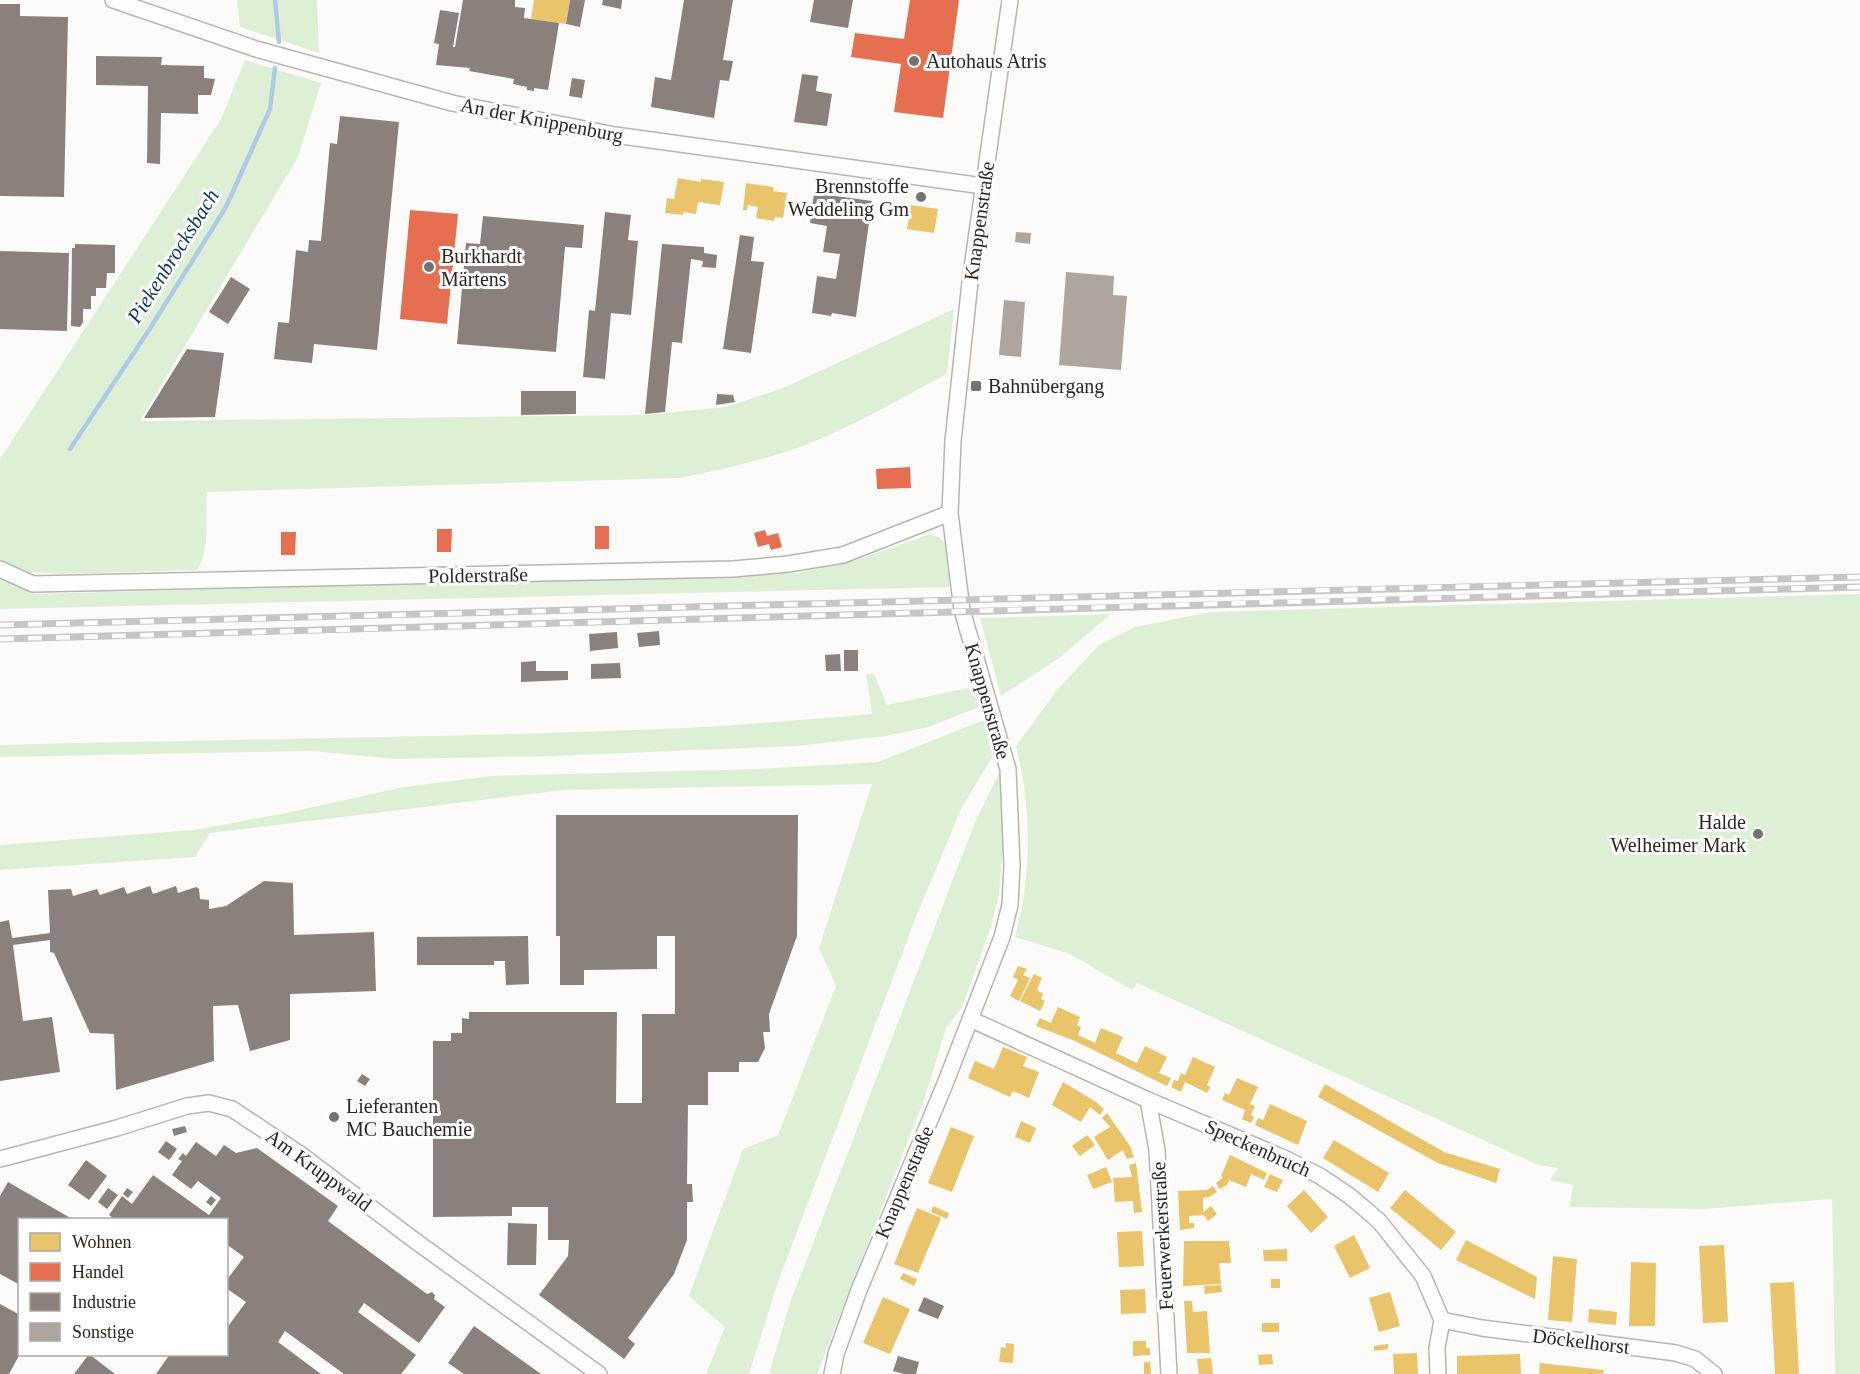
<svg xmlns="http://www.w3.org/2000/svg" width="1860" height="1374" viewBox="0 0 1860 1374" font-family="'Times New Roman',serif">
<style>
.green{fill:#ddf0d6}
.homes{fill:#e9c46a}
.shops{fill:#e76f51}
.industry{fill:#8a817c}
.lines{fill:none;stroke-linecap:round;stroke-linejoin:round}
.stream{stroke:#afcae7;stroke-width:4.5}
.building{fill:#aea59e}
.minor-casing{stroke:#b9b4b0;stroke-width:18}
.minor{stroke:#fffefe;stroke-width:15}
.rail-casing{stroke:#c7c5c5;stroke-width:7}
.rail{stroke:#fff;stroke-width:4.5;stroke-dasharray:14;stroke-linecap:butt}
.poi-dot{fill:#76716c;stroke:#fff;stroke-width:2}
.labels{text-anchor:middle;dominant-baseline:central;stroke-width:6;stroke-linejoin:round;paint-order:stroke}
.poi-label{font-size:20px;fill:#2e2620;stroke:#fff;text-anchor:start}
.street-label{font-size:20px;fill:#2e2620;stroke:#fff}
.water-label{font-size:21px;font-style:italic;fill:#0b375e;stroke:#fff}
</style>
<rect width="100%" height="100%" fill="#fdfbf9"/>
<path class="green" d="M 237,0 L 317,0 L 319,53 L 240,27 Z
M 245,60 L 321,83 L 298,157 L 140,421 L 644,415 L 726,407 L 783,388 L 954,309 L 947,374 C 901,398 856,425 808,444 C 766,460 723,469 680,478 L 207,492 C 205,516 211,549 197,570 L 62,574 L 29,572 L 0,560 L 0,459 L 221,119 Z
M 930,534 L 940,538 L 946,544 L 950,587 L 0,609 L 0,579 L 35,594 L 797,573 L 854,561 Z
M 1860,594 L 1860,1374 L 1835,1374 L 1832,1199 L 1704,1209 L 1569,1207 L 1573,1185 L 1550,1180 L 1558,1168 L 1538,1165 L 1137,983 L 1132,990 L 1070,954 L 1015,937 C 1032,872 1032,810 1016,746 L 1057,690 L 1099,645 L 1135,627 L 1211,612 Z
M 1111,614 L 1059,658 L 1001,696 L 980,618 Z
M 866,674 L 874,674 L 887,705 L 968,688 L 982,706 L 928,727 L 886,736 L 797,746 L 554,756 L 396,759 L 312,751 L 0,757 L 0,745 C 228,739 455,738 683,728 C 746,725 809,719 872,714 Z
M 986,719 L 997,749 L 962,807 L 918,912 L 778,1282 L 749,1374 L 706,1374 L 725,1327 L 689,1296 L 743,1149 L 778,1135 L 836,986 L 819,948 L 872,784 L 564,790 L 210,833 L 195,857 L 0,870 L 0,845 L 194,830 L 286,813 L 404,787 L 491,776 L 759,769 L 878,762 Z
M 1001,769 L 1003,846 L 999,894 L 991,927 L 962,1008 L 946,1028 L 925,1097 L 817,1374 L 769,1374 L 790,1303 L 975,822 Z"/>
<path class="homes" d="M 534,0 L 570,0 L 566,24 L 531,19 Z
M 678,178 L 701,182 L 701,179 L 724,182 L 720,205 L 698,202 L 696,214 L 684,212 L 683,215 L 665,213 L 667,198 L 674,199 Z
M 746,183 L 773,187 L 773,191 L 787,193 L 783,218 L 775,217 L 774,221 L 756,218 L 758,207 L 748,205 L 747,210 L 743,210 Z
M 911,205 L 938,209 L 934,233 L 907,229 Z
M 1018,966 L 1027,969 L 1023,975 L 1030,978 L 1019,1001 L 1010,996 L 1018,980 L 1013,977 Z
M 1034,974 L 1042,978 L 1037,990 L 1043,994 L 1041,999 L 1045,1001 L 1040,1011 L 1020,1001 Z
M 1058,1007 L 1080,1017 L 1077,1025 L 1081,1027 L 1078,1035 L 1095,1043 L 1101,1028 L 1123,1037 L 1116,1053 L 1137,1063 L 1145,1046 L 1167,1057 L 1159,1073 L 1171,1078 L 1167,1086 L 1075,1041 L 1036,1026 L 1040,1018 L 1051,1023 Z
M 1003,1047 L 1027,1057 L 1023,1066 L 1039,1072 L 1029,1098 L 1013,1091 L 1010,1097 L 968,1078 L 975,1061 L 994,1069 Z
M 1193,1057 L 1215,1067 L 1207,1085 L 1210,1087 L 1207,1093 L 1185,1082 L 1181,1092 L 1171,1087 L 1174,1080 L 1178,1081 L 1181,1073 L 1185,1075 Z
M 1237,1078 L 1258,1087 L 1250,1104 L 1255,1106 L 1251,1115 L 1254,1117 L 1251,1123 L 1242,1119 L 1245,1110 L 1222,1100 L 1225,1093 L 1229,1095 Z
M 1063,1082 L 1096,1102 L 1104,1109 L 1100,1115 L 1090,1107 L 1081,1122 L 1052,1105 Z
M 1325,1084 L 1444,1152 L 1500,1169 L 1496,1183 L 1438,1163 L 1318,1097 Z
M 1270,1104 L 1307,1121 L 1298,1145 L 1255,1125 L 1258,1118 L 1263,1120 Z
M 1107,1113 L 1130,1146 L 1134,1157 L 1127,1159 L 1123,1150 L 1108,1160 L 1100,1147 L 1094,1137 L 1110,1127 L 1102,1118 Z
M 1021,1121 L 1036,1128 L 1030,1143 L 1015,1137 Z
M 951,1127 L 974,1136 L 952,1192 L 928,1183 Z
M 1087,1135 L 1095,1145 L 1080,1156 L 1072,1146 Z
M 1334,1140 L 1389,1173 L 1378,1192 L 1323,1158 Z
M 1230,1155 L 1267,1173 L 1264,1180 L 1251,1174 L 1246,1187 L 1229,1180 L 1228,1184 L 1220,1189 L 1216,1183 L 1223,1177 L 1221,1176 Z
M 1136,1163 L 1142,1212 L 1134,1213 L 1133,1201 L 1115,1202 L 1113,1178 L 1132,1177 L 1129,1165 Z
M 1106,1167 L 1112,1182 L 1093,1189 L 1087,1175 Z
M 1270,1174 L 1283,1180 L 1277,1192 L 1264,1187 Z
M 1213,1186 L 1217,1192 L 1209,1197 L 1203,1198 L 1203,1212 L 1211,1206 L 1217,1214 L 1208,1221 L 1204,1215 L 1189,1216 L 1189,1223 L 1194,1223 L 1194,1228 L 1180,1230 L 1178,1191 L 1207,1190 Z
M 1304,1190 L 1328,1217 L 1311,1233 L 1287,1206 Z
M 1405,1190 L 1456,1232 L 1441,1250 L 1390,1208 Z
M 933,1206 L 949,1213 L 947,1219 L 931,1212 Z
M 917,1208 L 941,1218 L 918,1273 L 894,1264 Z
M 1142,1231 L 1144,1266 L 1119,1267 L 1117,1232 Z
M 1354,1235 L 1370,1268 L 1350,1278 L 1334,1246 Z
M 1466,1240 L 1537,1277 L 1535,1299 L 1456,1260 Z
M 1184,1241 L 1229,1241 L 1231,1263 L 1219,1263 L 1221,1284 L 1183,1286 Z
M 1724,1245 L 1728,1322 L 1703,1323 L 1699,1246 Z
M 1287,1249 L 1287,1261 L 1264,1261 L 1263,1250 Z
M 1553,1256 L 1577,1259 L 1572,1322 L 1548,1320 Z
M 1631,1262 L 1656,1263 L 1655,1326 L 1629,1326 Z
M 903,1273 L 917,1279 L 914,1286 L 900,1279 Z
M 1271,1279 L 1280,1279 L 1280,1288 L 1271,1288 Z
M 1794,1282 L 1799,1374 L 1775,1374 L 1770,1283 Z
M 1221,1285 L 1222,1292 L 1205,1294 L 1204,1286 Z
M 1145,1289 L 1146,1313 L 1121,1314 L 1120,1290 Z
M 1390,1292 L 1400,1326 L 1379,1332 L 1369,1298 Z
M 883,1297 L 910,1309 L 890,1354 L 863,1343 Z
M 1184,1301 L 1192,1301 L 1193,1312 L 1207,1311 L 1210,1353 L 1187,1353 Z
M 1589,1309 L 1617,1312 L 1616,1325 L 1588,1322 Z
M 1262,1323 L 1279,1323 L 1279,1332 L 1262,1332 Z
M 1133,1341 L 1146,1341 L 1146,1348 L 1150,1348 L 1150,1355 L 1133,1356 Z
M 1006,1343 L 1014,1344 L 1013,1363 L 999,1362 L 1001,1347 L 1006,1348 Z
M 1388,1344 L 1388,1349 L 1374,1351 L 1374,1346 Z
M 1417,1353 L 1418,1374 L 1394,1374 L 1393,1354 Z
M 1272,1354 L 1273,1364 L 1259,1365 L 1258,1355 Z
M 1520,1354 L 1521,1374 L 1457,1374 L 1457,1356 Z
M 1211,1358 L 1213,1374 L 1199,1374 L 1197,1359 Z
M 1144,1362 L 1150,1362 L 1151,1374 L 1144,1374 Z
M 1540,1363 L 1604,1370 L 1603,1374 L 1539,1374 Z"/>
<path class="shops" d="M 910,0 L 959,0 L 943,118 L 894,112 L 901,64 L 851,57 L 855,33 L 904,39 Z
M 410,210 L 458,214 L 447,324 L 400,319 Z
M 910,467 L 911,488 L 877,489 L 876,469 Z
M 595,526 L 609,526 L 609,549 L 595,549 Z
M 437,529 L 452,529 L 451,552 L 437,552 Z
M 765,530 L 767,536 L 778,533 L 782,547 L 771,550 L 769,544 L 758,547 L 754,533 Z
M 281,532 L 296,532 L 295,555 L 281,555 Z"/>
<path class="industry" d="M 463,0 L 515,0 L 515,7 L 525,8 L 524,18 L 559,23 L 548,90 L 534,88 L 534,91 L 527,90 L 527,87 L 513,84 L 514,79 L 469,71 L 470,68 L 436,65 L 439,44 L 434,43 L 440,10 L 459,13 L 453,47 L 455,47 Z
M 570,0 L 585,0 L 580,27 L 566,24 Z
M 603,0 L 622,0 L 621,9 L 602,5 Z
M 684,0 L 733,0 L 723,60 L 733,61 L 729,81 L 720,80 L 714,118 L 651,107 L 655,77 L 671,80 Z
M 814,0 L 853,0 L 848,28 L 810,22 Z
M 0,4 L 20,4 L 20,16 L 68,17 L 64,197 L 0,196 Z
M 96,56 L 162,57 L 161,65 L 204,66 L 204,78 L 215,79 L 211,95 L 198,95 L 198,114 L 161,113 L 160,164 L 147,163 L 148,86 L 96,85 Z
M 802,74 L 818,76 L 816,91 L 832,94 L 827,126 L 794,122 Z
M 572,78 L 585,80 L 582,98 L 569,96 Z
M 340,116 L 399,122 L 377,350 L 314,344 L 312,363 L 274,359 L 278,322 L 289,323 L 296,250 L 308,252 L 309,240 L 321,241 L 330,143 L 337,144 Z
M 814,193 L 872,201 L 856,317 L 832,313 L 831,316 L 812,313 L 817,276 L 836,279 L 840,254 L 823,252 L 827,226 L 810,223 Z
M 605,212 L 631,215 L 628,240 L 638,241 L 631,315 L 611,313 L 605,379 L 583,377 L 589,310 L 595,311 Z
M 483,216 L 584,225 L 582,248 L 565,247 L 556,352 L 457,344 L 466,243 L 480,244 Z
M 740,235 L 754,237 L 751,261 L 764,262 L 751,353 L 723,349 Z
M 75,244 L 115,245 L 115,273 L 107,273 L 106,288 L 96,288 L 96,296 L 91,296 L 91,309 L 83,309 L 83,322 L 80,327 L 71,326 L 72,248 L 75,248 Z
M 662,244 L 704,247 L 704,253 L 717,255 L 716,268 L 702,267 L 703,261 L 691,259 L 682,343 L 672,342 L 665,412 L 645,414 Z
M 0,251 L 69,253 L 67,331 L 0,329 Z
M 231,277 L 250,289 L 228,324 L 209,312 Z
M 187,349 L 224,353 L 215,417 L 144,418 Z
M 521,391 L 576,391 L 576,414 L 521,415 Z
M 717,394 L 733,395 L 735,402 L 716,405 Z
M 659,631 L 660,645 L 639,647 L 637,633 Z
M 617,632 L 618,648 L 590,651 L 589,634 Z
M 844,650 L 858,650 L 858,671 L 844,671 Z
M 840,654 L 841,671 L 826,671 L 825,655 Z
M 536,661 L 536,671 L 568,671 L 568,680 L 521,682 L 521,662 Z
M 620,663 L 621,678 L 591,679 L 591,664 Z
M 556,815 L 798,815 L 797,936 L 769,1014 L 770,1032 L 763,1032 L 765,1048 L 758,1062 L 739,1062 L 739,1072 L 708,1072 L 708,1105 L 688,1105 L 687,1184 L 692,1184 L 693,1202 L 687,1202 L 687,1240 L 674,1274 L 628,1338 L 635,1344 L 624,1359 L 539,1295 L 568,1256 L 569,1240 L 548,1240 L 548,1207 L 512,1207 L 512,1216 L 433,1217 L 433,1041 L 451,1041 L 451,1033 L 462,1033 L 462,1018 L 469,1019 L 469,1012 L 617,1012 L 616,1103 L 642,1103 L 642,1014 L 675,1014 L 675,936 L 657,936 L 657,969 L 584,970 L 584,985 L 560,985 L 560,936 L 556,936 Z
M 264,881 L 293,883 L 294,935 L 374,932 L 376,991 L 290,994 L 290,1040 L 250,1051 L 238,1005 L 213,1006 L 214,1061 L 116,1090 L 114,1034 L 90,1033 L 54,953 L 50,952 L 50,940 L 13,945 L 23,1021 L 52,1017 L 60,1072 L 0,1081 L 0,922 L 9,920 L 12,938 L 50,933 L 48,890 L 71,889 L 73,896 L 97,889 L 100,895 L 124,887 L 127,894 L 150,886 L 153,894 L 176,886 L 178,893 L 196,887 L 199,889 L 200,899 L 209,900 L 209,909 L 226,906 Z
M 528,936 L 529,984 L 506,985 L 505,961 L 494,961 L 494,965 L 417,965 L 417,937 Z
M 362,1074 L 370,1079 L 365,1086 L 357,1081 Z
M 185,1126 L 187,1132 L 174,1136 L 172,1129 Z
M 166,1141 L 177,1149 L 169,1160 L 158,1152 Z
M 196,1142 L 216,1156 L 224,1145 L 236,1153 L 257,1148 L 338,1206 L 328,1221 L 427,1294 L 432,1292 L 435,1295 L 434,1299 L 445,1307 L 419,1343 L 364,1303 L 358,1312 L 416,1355 L 401,1374 L 344,1374 L 285,1331 L 278,1342 L 321,1374 L 156,1374 L 170,1354 L 226,1354 L 226,1324 L 229,1325 L 246,1302 L 226,1288 L 226,1281 L 244,1257 L 226,1244 L 226,1220 L 115,1220 L 109,1215 L 122,1196 L 132,1204 L 153,1175 L 209,1215 L 221,1198 L 198,1181 L 191,1189 L 172,1175 L 182,1161 L 178,1159 L 183,1153 L 186,1156 Z
M 86,1160 L 107,1176 L 89,1200 L 68,1185 Z
M 8,1182 L 74,1220 L 20,1220 L 20,1285 L 0,1274 L 0,1196 Z
M 108,1188 L 118,1195 L 107,1209 L 98,1202 Z
M 127,1188 L 133,1192 L 128,1198 L 123,1194 Z
M 211,1196 L 216,1200 L 211,1206 L 206,1202 Z
M 508,1223 L 537,1224 L 536,1265 L 507,1265 Z
M 924,1297 L 944,1306 L 938,1319 L 918,1311 Z
M 0,1304 L 20,1315 L 20,1354 L 9,1374 L 0,1374 Z
M 474,1326 L 541,1374 L 464,1374 L 448,1363 Z
M 89,1354 L 115,1374 L 74,1374 Z
M 898,1356 L 919,1362 L 916,1374 L 904,1374 L 893,1371 Z"/>
<g class="lines">
<path class="stream" d="M 275,0 L 279,42
M 70,449 L 149,330 L 226,207 L 270,109 L 275,68"/>
</g>
<path class="building" d="M 1016,232 L 1031,233 L 1030,244 L 1015,242 Z
M 1066,272 L 1114,276 L 1113,295 L 1127,296 L 1121,370 L 1059,365 Z
M 1004,300 L 1025,302 L 1021,357 L 999,355 Z"/>
<g class="lines">
<g class="minor-casing">
<path id="minor" d="M 113,0 L 256,49 L 452,103 L 615,135 L 983,186
M 0,569 L 33,584 L 733,569 L 788,564 L 843,555 L 950,513
M 970,1019 L 1148,1100 L 1284,1158 L 1320,1176 L 1351,1197 L 1379,1221 L 1423,1276 L 1442,1320 L 1437,1348 L 1438,1374
M 1148,1100 L 1157,1150 L 1169,1374
M 0,1159 L 117,1128 L 187,1106 L 209,1103 L 232,1109 L 300,1154 L 414,1240 L 599,1374
M 1442,1320 L 1482,1328 L 1676,1353 L 1695,1359 L 1714,1374
M 832,1374 L 836,1354 L 859,1290 L 945,1084 L 1002,937 L 1010,905 L 1012,865 L 1008,769 L 962,610 L 950,513 L 953,441 L 970,282 L 1010,0"/>
</g>
<use href="#minor" class="minor"/>
<g class="rail-casing">
<path id="rail" d="M 0,625 C 620,610 1240,591 1860,577
M 0,639 C 620,623 1240,601 1860,587"/>
</g>
<use href="#rail" class="rail"/>
</g>
<g class="poi-dot">
<circle cx="914" cy="61" r="6"/>
<circle cx="921" cy="197" r="6"/>
<circle cx="429" cy="267" r="6"/>
<rect x="970" y="380" width="12" height="12" rx="3"/>
<circle cx="1758" cy="834" r="6"/>
<circle cx="334" cy="1117" r="6"/>
</g>
<g class="labels">
<g class="poi-label">
<text x="926" y="61">Autohaus Atris</text>
<text x="909" y="186" text-anchor="end">Brennstoffe<tspan x="909" dy="23">Weddeling Gm</tspan></text>
<text x="441" y="256">Burkhardt<tspan x="441" dy="23">Märtens</tspan></text>
<text x="988" y="386">Bahnübergang</text>
<text x="1746" y="822" text-anchor="end">Halde<tspan x="1746" dy="23">Welheimer Mark</tspan></text>
<text x="346" y="1106">Lieferanten<tspan x="346" dy="23">MC Bauchemie</tspan></text>
</g>
<g class="street-label">
<text transform="translate(542 120) rotate(11)">An der Knippenburg</text>
<text transform="translate(979 221) rotate(-82)">Knappenstraße</text>
<text transform="translate(478 575) rotate(-1)">Polderstraße</text>
<text transform="translate(988 701) rotate(74)">Knappenstraße</text>
<text transform="translate(1258 1148) rotate(24)">Speckenbruch</text>
<text transform="translate(319 1170) rotate(36)">Am Kruppwald</text>
<text transform="translate(904 1182) rotate(-67)">Knappenstraße</text>
<text transform="translate(1162 1236) rotate(-93)">Feuerwerkerstraße</text>
<text transform="translate(1581 1341) rotate(7)">Döckelhorst</text>
</g>
<g class="water-label">
<text transform="translate(173 256) rotate(-58)">Piekenbrocksbach</text>
</g>
</g>
<rect x="18" y="1218" width="210" height="138" fill="#ffffff" stroke="#aba8a6" stroke-width="1.5"/>
<rect x="30" y="1233" width="30" height="18" fill="#e9c46a" stroke="#aba8a6" stroke-width="1.5"/>
<text x="72" y="1248" font-size="18" fill="#2e2620">Wohnen</text>
<rect x="30" y="1263" width="30" height="18" fill="#e76f51" stroke="#aba8a6" stroke-width="1.5"/>
<text x="72" y="1278" font-size="18" fill="#2e2620">Handel</text>
<rect x="30" y="1293" width="30" height="18" fill="#8a817c" stroke="#aba8a6" stroke-width="1.5"/>
<text x="72" y="1308" font-size="18" fill="#2e2620">Industrie</text>
<rect x="30" y="1323" width="30" height="18" fill="#aea59e" stroke="#aba8a6" stroke-width="1.5"/>
<text x="72" y="1338" font-size="18" fill="#2e2620">Sonstige</text>
</svg>
